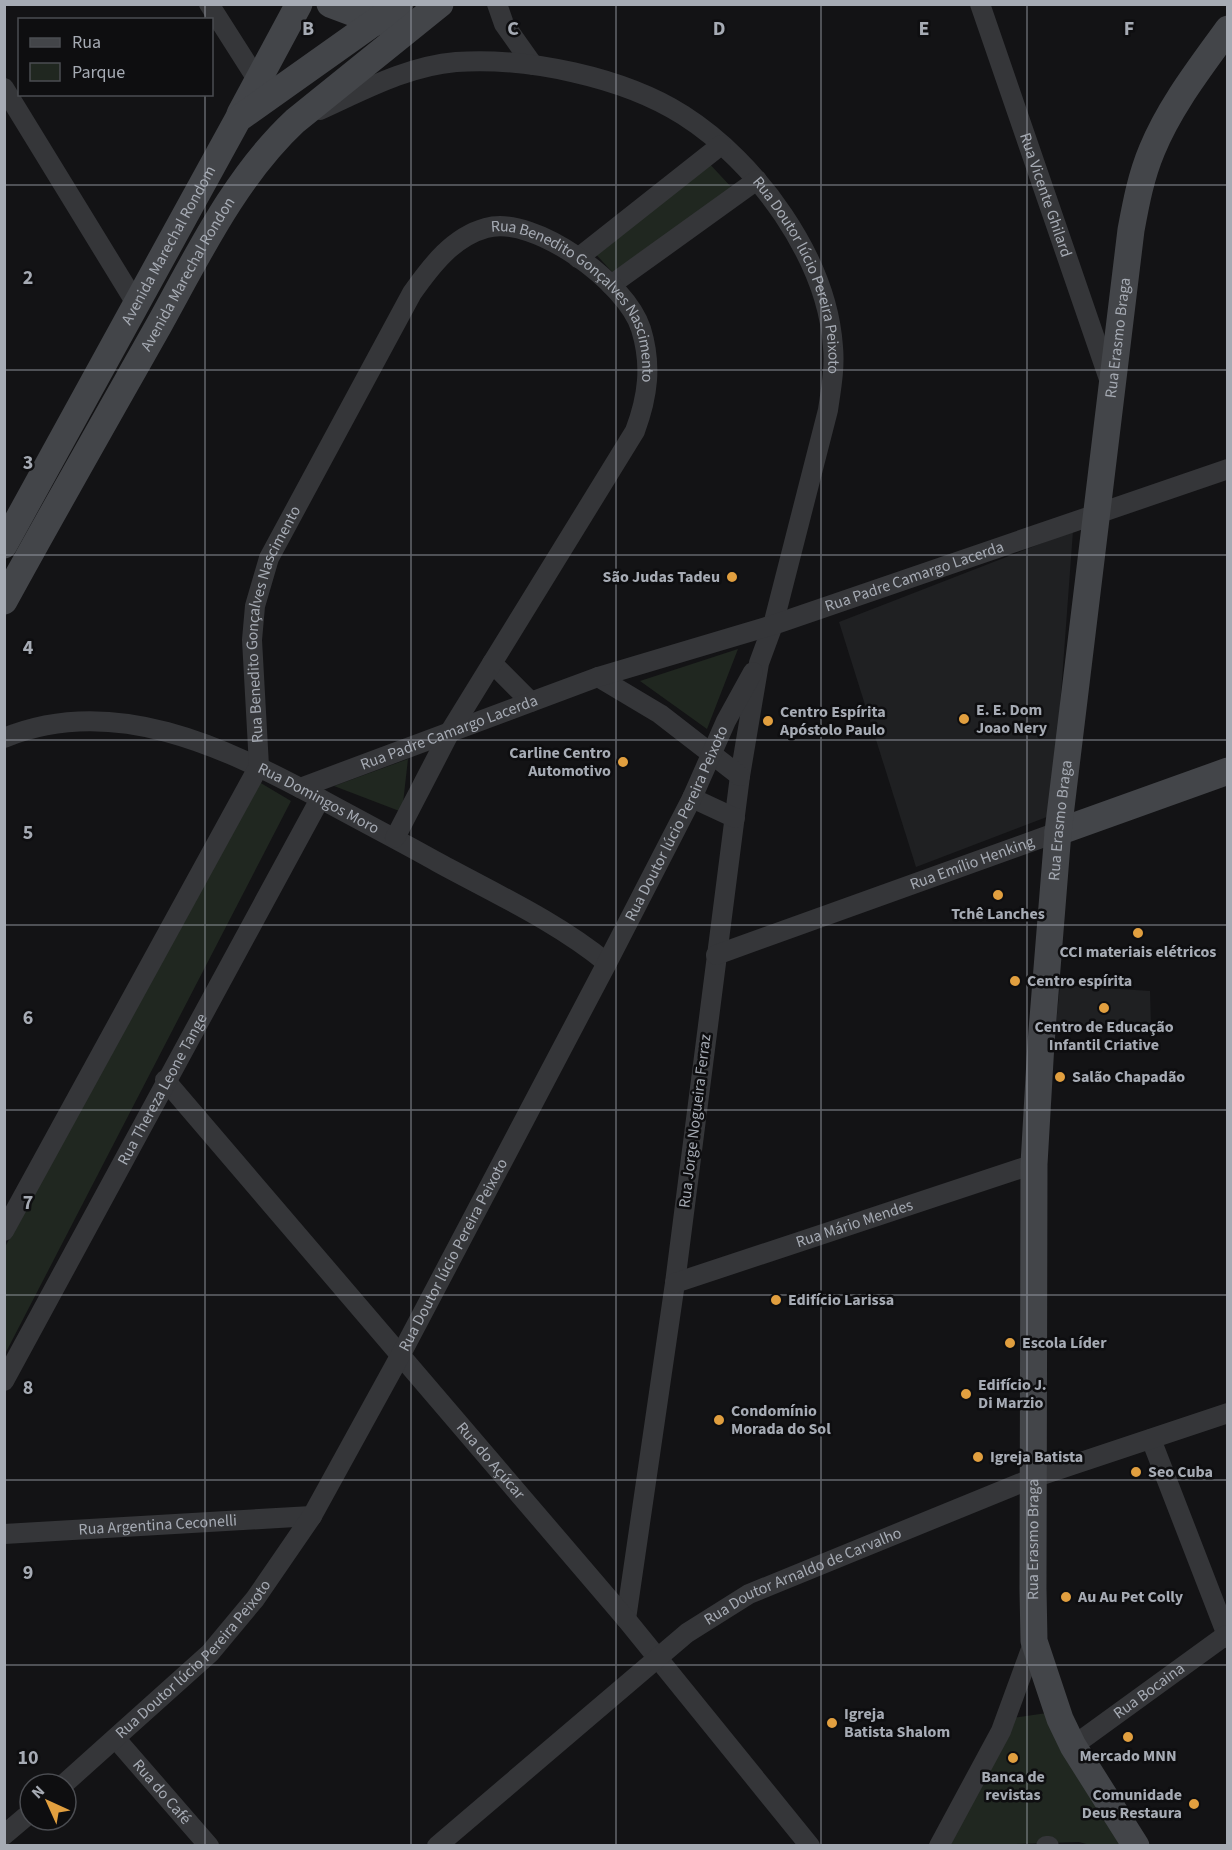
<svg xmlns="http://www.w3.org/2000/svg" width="1232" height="1850" viewBox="0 0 1232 1850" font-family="'Source Sans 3',sans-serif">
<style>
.built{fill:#1f2022}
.green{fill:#202720}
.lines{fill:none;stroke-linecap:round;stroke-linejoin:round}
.street{stroke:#353639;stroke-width:20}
.secondary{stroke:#434549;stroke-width:27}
.grid{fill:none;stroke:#a6abb4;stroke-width:1.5;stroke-opacity:0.55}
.poi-dot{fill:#e19f3f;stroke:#0e0e10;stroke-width:2}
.labels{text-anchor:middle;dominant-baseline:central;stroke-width:5;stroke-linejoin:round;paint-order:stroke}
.street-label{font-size:16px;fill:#a6abb4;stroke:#0e0e10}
.poi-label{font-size:16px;font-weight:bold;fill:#a6abb4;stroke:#0e0e10;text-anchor:start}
.grid-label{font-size:20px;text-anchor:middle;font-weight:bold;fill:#a6abb4;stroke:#0e0e10;stroke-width:5;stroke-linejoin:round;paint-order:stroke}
</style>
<rect width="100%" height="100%" fill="#131315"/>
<path class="built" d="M 1073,531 L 1052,815 L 916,867 L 839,622 Z
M 1060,985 L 1150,991 L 1151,1025 L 1056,1025 Z"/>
<path class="green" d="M 706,160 L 733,189 L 615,275 L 591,249 Z
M 738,649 L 707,729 L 640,681 Z
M 408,759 L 402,812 L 334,786 Z
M 254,779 L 291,801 L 5,1354 L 5,1247 Z
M 1047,1713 L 1125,1845 L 1090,1845 L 1079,1842 L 950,1846 L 1012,1718 Z"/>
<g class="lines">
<g class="street">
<path d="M 209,4 L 258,81"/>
<path d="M 497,4 L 504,24 L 533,65"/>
<path id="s1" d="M 980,4 L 1110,382"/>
<path d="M 4,88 L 137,305"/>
<path id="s2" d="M 320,110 C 364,90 408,66 456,62 C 527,57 623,77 683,115 C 757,162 827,258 833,347 C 835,368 831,389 828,410 L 773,625 L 759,663 L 740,776 L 675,1283 L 626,1619"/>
<path d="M 578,258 L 721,145"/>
<path d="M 611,285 L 757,180"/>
<path d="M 492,663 L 531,702"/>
<path d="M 598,677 L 660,714 L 740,776"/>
<path id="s3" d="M 4,738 C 113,693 224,747 319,798 C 359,820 400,841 439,863 C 496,894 557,922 607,963"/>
<path id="s4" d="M 300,788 L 598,677 L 773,625 L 1228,469"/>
<path d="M 692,798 L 735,818"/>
<path id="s5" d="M 716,955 L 1058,832"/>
<path id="s6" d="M 165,1080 L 626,1619 L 810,1846"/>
<path id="s7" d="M 4,1231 L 259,766 L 252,640 L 255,606 L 269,558 L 412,293 C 431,266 453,237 486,228 C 534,214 627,283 641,329 C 652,365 648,396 635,431 L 451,730 L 395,838"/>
<path id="s8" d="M 675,1283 L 1034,1164"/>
<path id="s9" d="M 4,1381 L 320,799"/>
<path d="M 1151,1439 L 1228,1638"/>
<path id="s10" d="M 4,1534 L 312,1516"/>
<path id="s11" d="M 116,1739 L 209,1846"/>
<path id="s12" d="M 1073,1746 L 1226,1635"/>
<path id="s13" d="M 64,1784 L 210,1653 L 255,1599 L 312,1516 L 400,1356 L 607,963 L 692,798 L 726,721 L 753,672"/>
<path d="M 4,1835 L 30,1813"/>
<path id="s14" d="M 437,1846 L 687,1633 L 749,1594 L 1033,1478 L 1228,1413"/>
<path d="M 939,1846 L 1001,1731 L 1034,1641"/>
<path d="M 1046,1846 L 1049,1846"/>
</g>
<g class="secondary">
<path d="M 330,4 L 378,22"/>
<path d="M 240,114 L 299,4"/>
<path id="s15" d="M 4,545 L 238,119 L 400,4"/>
<path id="s16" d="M 4,601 C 55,508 107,417 159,325 C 198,255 235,177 295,121 L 440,4"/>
<path d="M 1058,832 L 1228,771"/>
<path id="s17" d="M 1136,1846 L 1073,1746 L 1060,1719 L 1034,1641 L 1033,1589 L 1034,1164 L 1041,1043 L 1058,832 L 1131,230 C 1136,203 1141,176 1152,150 C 1170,106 1200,68 1228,29"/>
</g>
</g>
<path class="grid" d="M 205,4 L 205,20M 411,4 L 411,1846M 616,4 L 616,1846M 821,4 L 821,1846M 1027,4 L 1027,1846M 205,94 L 205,1846M 4,185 L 1228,185M 4,370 L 1228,370M 4,555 L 1228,555M 4,740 L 1228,740M 4,925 L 1228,925M 4,1110 L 1228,1110M 4,1295 L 1228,1295M 4,1480 L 1228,1480M 4,1665 L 1228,1665"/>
<g class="poi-dot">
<circle cx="732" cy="577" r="6"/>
<circle cx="964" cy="719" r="6"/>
<circle cx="768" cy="721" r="6"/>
<circle cx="623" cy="762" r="6"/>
<circle cx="998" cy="895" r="6"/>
<circle cx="1138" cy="933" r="6"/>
<circle cx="1015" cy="981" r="6"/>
<circle cx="1104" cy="1008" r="6"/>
<circle cx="1060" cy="1077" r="6"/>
<circle cx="776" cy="1300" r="6"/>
<circle cx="1010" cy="1343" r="6"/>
<circle cx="966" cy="1394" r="6"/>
<circle cx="719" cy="1420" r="6"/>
<circle cx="978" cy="1457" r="6"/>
<circle cx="1136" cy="1472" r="6"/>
<circle cx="1066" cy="1597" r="6"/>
<circle cx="832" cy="1723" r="6"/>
<circle cx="1128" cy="1737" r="6"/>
<circle cx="1013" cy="1758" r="6"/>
<circle cx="1194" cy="1804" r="6"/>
</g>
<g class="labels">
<g class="street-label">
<text stroke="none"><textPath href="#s1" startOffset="202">Rua Vicente Ghilard</textPath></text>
<text stroke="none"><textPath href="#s15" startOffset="342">Avenida Marechal Rondom</textPath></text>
<text stroke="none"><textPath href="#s16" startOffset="375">Avenida Marechal Rondon</textPath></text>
<text stroke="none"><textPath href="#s2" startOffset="586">Rua Doutor lúcio Pereira Peixoto</textPath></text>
<text stroke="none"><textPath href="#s7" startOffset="1270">Rua Benedito Gonçalves Nascimento</textPath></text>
<text stroke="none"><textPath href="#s17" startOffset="1538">Rua Erasmo Braga</textPath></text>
<text stroke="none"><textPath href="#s4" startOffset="650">Rua Padre Camargo Lacerda</textPath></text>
<text stroke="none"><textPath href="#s7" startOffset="676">Rua Benedito Gonçalves Nascimento</textPath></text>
<text stroke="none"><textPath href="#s4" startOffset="159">Rua Padre Camargo Lacerda</textPath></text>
<text stroke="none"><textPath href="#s3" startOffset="332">Rua Domingos Moro</textPath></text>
<text stroke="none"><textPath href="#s17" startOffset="1052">Rua Erasmo Braga</textPath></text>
<text stroke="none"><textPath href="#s13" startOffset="1150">Rua Doutor lúcio Pereira Peixoto</textPath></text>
<text stroke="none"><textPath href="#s5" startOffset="272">Rua Emílio Henking</textPath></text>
<text stroke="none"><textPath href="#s9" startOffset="332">Rua Thereza Leone Tange</textPath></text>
<text transform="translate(695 1121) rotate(-83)">Rua Jorge Nogueira Ferraz</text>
<text stroke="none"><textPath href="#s8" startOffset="189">Rua Mário Mendes</textPath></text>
<text stroke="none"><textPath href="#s13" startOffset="664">Rua Doutor lúcio Pereira Peixoto</textPath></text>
<text stroke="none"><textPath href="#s6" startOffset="501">Rua do Açúcar</textPath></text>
<text stroke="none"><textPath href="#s10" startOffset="154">Rua Argentina Ceconelli</textPath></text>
<text stroke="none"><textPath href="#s17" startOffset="332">Rua Erasmo Braga</textPath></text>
<text stroke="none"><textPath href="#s14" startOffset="458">Rua Doutor Arnaldo de Carvalho</textPath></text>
<text stroke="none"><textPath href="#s13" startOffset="180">Rua Doutor lúcio Pereira Peixoto</textPath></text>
<text stroke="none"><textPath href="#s12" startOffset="94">Rua Bocaina</textPath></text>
<text stroke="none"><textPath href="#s11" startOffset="70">Rua do Café</textPath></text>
</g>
<g class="poi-label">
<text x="720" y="577" text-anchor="end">São Judas Tadeu</text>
<text x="976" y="710">E. E. Dom<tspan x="976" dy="18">Joao Nery</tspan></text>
<text x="780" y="712">Centro Espírita<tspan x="780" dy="18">Apóstolo Paulo</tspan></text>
<text x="611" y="753" text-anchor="end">Carline Centro<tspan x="611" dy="18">Automotivo</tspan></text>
<text x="998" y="914" text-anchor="middle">Tchê Lanches</text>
<text x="1138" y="952" text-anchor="middle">CCI materiais elétricos</text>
<text x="1027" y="981">Centro espírita</text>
<text x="1104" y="1027" text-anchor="middle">Centro de Educação<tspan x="1104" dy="18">Infantil Criative</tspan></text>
<text x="1072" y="1077">Salão Chapadão</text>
<text x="788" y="1300">Edifício Larissa</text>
<text x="1022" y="1343">Escola Líder</text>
<text x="978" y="1385">Edifício J.<tspan x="978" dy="18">Di Marzio</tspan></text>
<text x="731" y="1411">Condomínio<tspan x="731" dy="18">Morada do Sol</tspan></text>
<text x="990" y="1457">Igreja Batista</text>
<text x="1148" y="1472">Seo Cuba</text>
<text x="1078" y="1597">Au Au Pet Colly</text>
<text x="844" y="1714">Igreja<tspan x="844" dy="18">Batista Shalom</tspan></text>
<text x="1128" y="1756" text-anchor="middle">Mercado MNN</text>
<text x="1013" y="1777" text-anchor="middle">Banca de<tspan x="1013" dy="18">revistas</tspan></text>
<text x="1182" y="1795" text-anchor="end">Comunidade<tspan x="1182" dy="18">Deus Restaura</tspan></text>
</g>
</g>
<g class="grid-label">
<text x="308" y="35">B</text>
<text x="513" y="35">C</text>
<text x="719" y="35">D</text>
<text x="924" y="35">E</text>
<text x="1129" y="35">F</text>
<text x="28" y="284">2</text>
<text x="28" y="469">3</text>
<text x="28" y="654">4</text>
<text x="28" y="839">5</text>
<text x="28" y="1024">6</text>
<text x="28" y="1209">7</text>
<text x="28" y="1394">8</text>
<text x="28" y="1579">9</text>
<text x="28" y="1764">10</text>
</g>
<rect width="1232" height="1850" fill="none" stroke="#a6abb4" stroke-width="12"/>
<rect x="18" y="18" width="195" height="78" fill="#0e0e10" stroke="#4b4d52" stroke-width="1.5"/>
<rect x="30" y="38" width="30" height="9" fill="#434549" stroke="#4b4d52" stroke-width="1.5"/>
<text x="72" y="48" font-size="18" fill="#a6abb4">Rua</text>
<rect x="30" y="63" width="30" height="18" fill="#202720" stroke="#4b4d52" stroke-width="1.5"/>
<text x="72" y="78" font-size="18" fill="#a6abb4">Parque</text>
<g transform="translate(48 1802) rotate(315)"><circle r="28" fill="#0e0e10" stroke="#4b4d52" stroke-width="1.5"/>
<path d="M0-4.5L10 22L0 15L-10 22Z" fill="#e19f3f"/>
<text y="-9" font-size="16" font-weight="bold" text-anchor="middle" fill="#a6abb4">N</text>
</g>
</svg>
